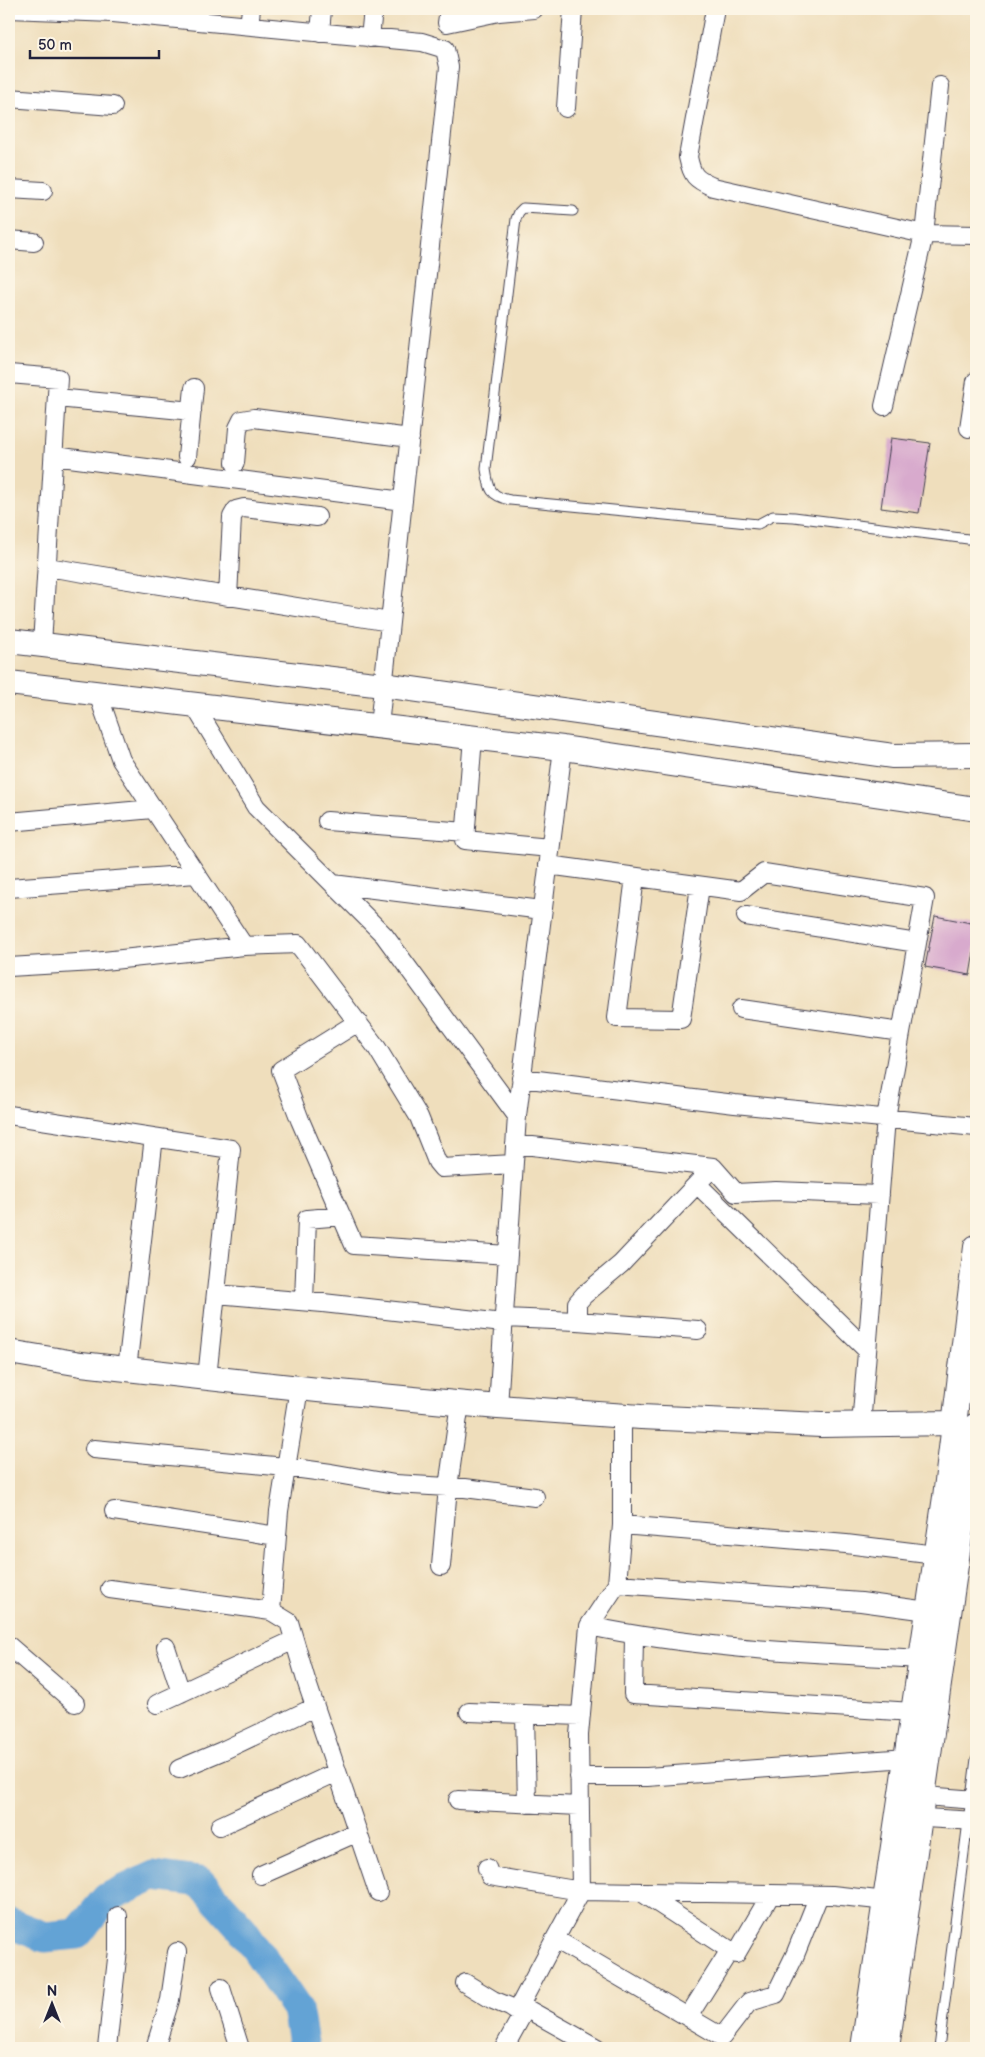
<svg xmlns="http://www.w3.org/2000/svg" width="985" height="2057" viewBox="0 0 985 2057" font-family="'Balsamiq Sans',sans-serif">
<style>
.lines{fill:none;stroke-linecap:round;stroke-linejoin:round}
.river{stroke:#63a3d5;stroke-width:31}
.building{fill:#d8aacd}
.lane-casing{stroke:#413e4e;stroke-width:11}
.street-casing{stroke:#413e4e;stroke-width:20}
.secondary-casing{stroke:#413e4e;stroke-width:26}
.lane{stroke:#fff;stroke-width:9}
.street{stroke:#fff;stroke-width:18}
.secondary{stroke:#fff;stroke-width:24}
</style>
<rect width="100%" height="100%" fill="#fcf5e5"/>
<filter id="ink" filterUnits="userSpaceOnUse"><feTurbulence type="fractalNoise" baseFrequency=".02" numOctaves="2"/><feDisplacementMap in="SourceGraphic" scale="10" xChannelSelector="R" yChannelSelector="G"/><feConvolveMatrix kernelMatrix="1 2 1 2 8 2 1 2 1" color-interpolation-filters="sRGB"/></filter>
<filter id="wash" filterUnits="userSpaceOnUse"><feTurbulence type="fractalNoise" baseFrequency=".0096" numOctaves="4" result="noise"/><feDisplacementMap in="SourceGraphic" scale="20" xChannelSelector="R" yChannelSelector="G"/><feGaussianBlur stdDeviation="1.12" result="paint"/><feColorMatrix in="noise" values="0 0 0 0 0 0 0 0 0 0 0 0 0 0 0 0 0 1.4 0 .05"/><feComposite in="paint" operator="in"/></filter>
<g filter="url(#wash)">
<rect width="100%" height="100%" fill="#efdebc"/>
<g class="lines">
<path class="river" d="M 9,1923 L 45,1937 L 77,1934 L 107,1898 L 154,1876 L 200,1882 L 243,1930 L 297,2009 L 304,2048"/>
</g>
<g id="blocks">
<path class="building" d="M 891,438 L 930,443 L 919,513 L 881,508 Z
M 935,916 L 976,924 L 976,940 L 970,975 L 925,967 Z"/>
</g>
</g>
<g filter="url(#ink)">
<use href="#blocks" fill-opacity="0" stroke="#413e4e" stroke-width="1"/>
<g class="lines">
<g class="lane-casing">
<path id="lane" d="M 573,211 L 523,208 L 519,212 L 516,219 L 486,469 C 489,488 489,496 510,500 L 758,524 L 773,516 L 794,517 L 976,540
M 939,2048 L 976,1759"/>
</g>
<g class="street-casing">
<path id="street" d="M 9,9 L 113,13 L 422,42 L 445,49 L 449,67 L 379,726
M 449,9 L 447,23 L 499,12 L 534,9
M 715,9 L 688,157 C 692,176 695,179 713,187 L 924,234 L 976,235
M 249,26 L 251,9
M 320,33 L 322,9
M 370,38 L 373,9
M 9,98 L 113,106
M 566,108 L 573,9
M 9,189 L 43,191
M 9,240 L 34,242
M 9,374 L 58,378 L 42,645
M 57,398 L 192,411
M 884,406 L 924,234 L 940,86
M 969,428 L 976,381
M 54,456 L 403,501
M 187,457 L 194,388
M 235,463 L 238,428 L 242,420 L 254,418 L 410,438
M 47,567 L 390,622
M 228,597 L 232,517 L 236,510 L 244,508 L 317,517
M 98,694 L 121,760 L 244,946 L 298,944 L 377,1048 L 419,1117 L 437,1162 L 442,1168 L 513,1164
M 194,705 L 256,807 L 384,935 L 517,1116 L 498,1407
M 473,737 L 465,840 L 550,848
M 327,821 L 466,832
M 9,822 L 153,809
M 548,865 L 741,891 L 764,873 L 925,898 L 886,1118 L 861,1426
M 635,877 L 617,1018 L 681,1019 L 700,886
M 333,884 L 542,910
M 9,888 L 196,874
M 746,916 L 917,943
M 9,967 L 94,962 L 244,946
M 741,1009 L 901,1032
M 358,1022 L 281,1070 L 300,1120 L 354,1245 L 508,1255
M 521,1078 L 735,1104 L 976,1127
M 9,1115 L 231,1149 L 207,1378
M 517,1116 L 563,748
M 515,1144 L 713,1167 L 736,1193 L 776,1191 L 880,1195
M 697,1184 L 867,1350
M 216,1294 L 323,1303 L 503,1323
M 304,1301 L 307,1219 L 342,1216
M 504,1318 L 577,1321 L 577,1303 L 584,1295 L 621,1264 L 713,1167
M 577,1321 L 698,1330
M 127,1369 L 154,1137
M 622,1415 L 622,1525 L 846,1544 L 936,1555
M 94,1449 L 286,1467 L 331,1473 L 395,1484 L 465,1488 L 535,1497
M 114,1511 L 277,1536
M 622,1525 L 617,1584 L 861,1602 L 928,1611
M 441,1566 L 448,1487 L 460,1403
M 617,1584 L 589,1626 L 579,1735 L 581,1891 L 832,1895 L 896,1902
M 110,1589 L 271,1611 L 279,1511 L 299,1388
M 271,1611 L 289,1622 L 306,1680 L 378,1892
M 589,1626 C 698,1649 810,1653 921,1659
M 634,1636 L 633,1694 L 913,1712
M 9,1646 L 75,1703
M 166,1647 L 181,1693
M 157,1704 L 294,1640
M 469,1712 L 581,1716
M 525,1714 L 527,1804
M 179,1769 L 222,1751 L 315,1707
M 579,1777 L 647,1777 L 907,1758
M 912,1795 L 976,1800
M 458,1800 L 579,1806
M 908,1817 L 976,1821
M 220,1826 L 337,1772
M 487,1868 L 490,1876 L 581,1891 L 555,1939 L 722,2037 L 749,2002 L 776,1994 L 795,1955 L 819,1895
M 261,1875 L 358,1832
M 641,1892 L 736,1954 L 771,1894
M 555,1939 L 520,2005 L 597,2048
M 465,1983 L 493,2000 L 510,2007 L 522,2015
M 221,1988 L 240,2048
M 688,2017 L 730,1950
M 107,2048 L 118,1950 L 118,1916
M 155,2048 L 170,2000 L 177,1952
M 504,2048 L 526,2008"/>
</g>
<g class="secondary-casing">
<path id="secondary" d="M 9,641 L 383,685 L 893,756 L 976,755
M 9,683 L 563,748 L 976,809
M 9,1352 L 81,1364 L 318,1390 L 498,1407 L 641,1417 L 821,1425 L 954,1423
M 863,2048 L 945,1497 L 976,1247
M 887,2048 L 976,1425"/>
</g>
<use href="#lane" class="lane"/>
<use href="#street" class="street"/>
<use href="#secondary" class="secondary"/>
</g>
</g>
<rect width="985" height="2057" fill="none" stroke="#fcf5e5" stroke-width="30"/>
<g transform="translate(52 2004)" stroke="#fcf5e5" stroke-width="4" paint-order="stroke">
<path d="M0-4L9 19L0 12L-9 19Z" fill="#22223b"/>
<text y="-8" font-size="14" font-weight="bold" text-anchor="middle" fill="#22223b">N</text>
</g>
<path d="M30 50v8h129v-8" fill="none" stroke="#22223b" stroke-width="2.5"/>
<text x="38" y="50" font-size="15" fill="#22223b" stroke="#fcf5e5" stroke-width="4" paint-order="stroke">50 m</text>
</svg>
